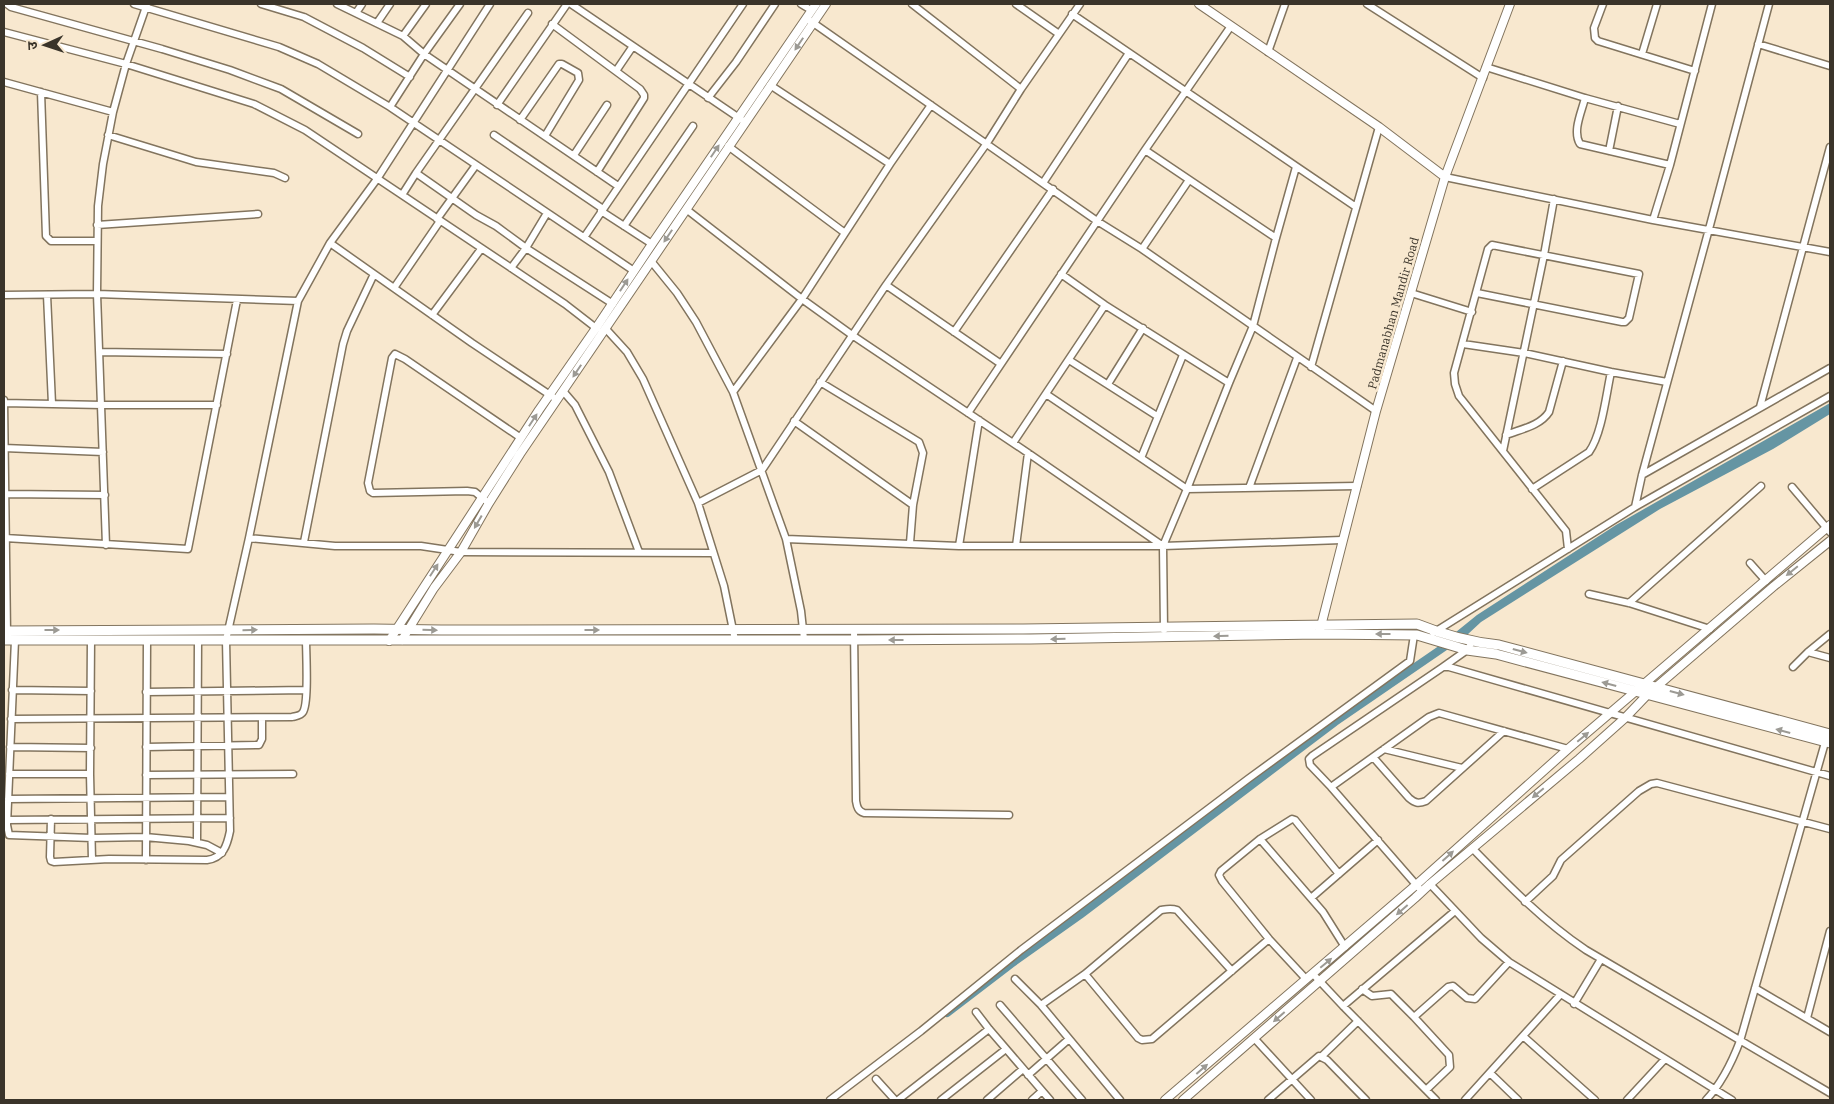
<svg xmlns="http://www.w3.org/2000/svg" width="1834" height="1104" viewBox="0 0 1834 1104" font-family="'IBM Plex Serif','Noto Sans Devanagari',serif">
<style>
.water{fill:#6595a3}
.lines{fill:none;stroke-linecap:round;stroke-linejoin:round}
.canal{stroke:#6595a3;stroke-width:8}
.minor-casing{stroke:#82745e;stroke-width:9}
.tertiary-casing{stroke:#82745e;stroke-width:10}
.secondary-casing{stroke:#82745e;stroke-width:11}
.minor{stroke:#fff;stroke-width:6}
.tertiary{stroke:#fff;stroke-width:8}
.secondary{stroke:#fff;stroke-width:9}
.oneway{fill:#9c9a94}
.labels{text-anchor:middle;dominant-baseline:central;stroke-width:5;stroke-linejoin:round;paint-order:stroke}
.street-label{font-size:12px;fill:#3a342a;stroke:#f8e8cf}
</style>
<rect width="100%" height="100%" fill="#f8e8cf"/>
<path class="water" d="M 1830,403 L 1830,414 L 1773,449 L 1660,509 L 1481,622 L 1467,635 L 1456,632 L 1477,615 L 1616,525 Z"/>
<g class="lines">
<path class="canal" d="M 947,1013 L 1011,964 L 1080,915 L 1335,722 L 1453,641"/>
<g class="minor-casing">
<path id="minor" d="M 7,4 L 11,7 L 162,49 L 230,70 L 281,89 L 358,134
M 134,4 L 279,47 L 318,64 L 390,107 L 634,271
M 261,4 L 304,17 L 363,48 L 410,77
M 337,4 L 403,36 L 424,54 L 618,186
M 571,4 L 742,120
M 801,4 L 811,10
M 912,4 L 1021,89
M 1016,4 L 1059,34
M 1367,4 L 1483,78
M 1603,4 L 1594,28 L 1595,38 L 1598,41 L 1695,71
M 1769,4 L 1709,229 L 1642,475 L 1635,507 L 1830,396
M 356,13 L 362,4
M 1072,14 L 1356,207
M 809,20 L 1097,221 L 1142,249 L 1376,411
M 377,23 L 390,4
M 552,24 L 640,89 L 644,95 L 644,98 L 597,172
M 4,32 L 126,64 L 254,104 L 305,130 L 565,304 L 596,328
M 403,36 L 426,4
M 1758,44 L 1830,66
M 1268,52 L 1285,4
M 1642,54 L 1657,4
M 1486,67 L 1585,98 L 1680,124
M 616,71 L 633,46
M 4,82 L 113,112
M 770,85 L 890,164
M 41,92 L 46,236 L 51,241 L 96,241
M 708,98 L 736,62 L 775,4
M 1585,98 C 1582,111 1572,131 1580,144 L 1670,165
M 497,105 L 567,4
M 390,107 L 424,54 L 460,4
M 520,120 L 559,64 L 562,64 L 578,73 L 579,80 L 545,136
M 108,135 L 196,162 L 274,173 L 285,178
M 494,135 L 603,209
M 728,146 L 845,233
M 1145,150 L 1276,238
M 1609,151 L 1618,106
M 574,155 L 607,105
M 416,173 L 528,13
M 1445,177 L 1653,220 L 1830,252
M 1043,183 L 1129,53
M 402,195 L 416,173 L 476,215 L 496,226 L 526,248 L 613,304
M 686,209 L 802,299 L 852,335 L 1028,453 L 1163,546
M 601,211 L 652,244
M 437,219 L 476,165
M 1653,220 L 1670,165 L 1712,4
M 97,225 L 258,214
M 624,226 L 693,126
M 585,236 L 743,4
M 330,243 L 472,343 L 553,397
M 1142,249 L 1189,180
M 651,261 L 677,293 L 696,322 L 733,392 L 786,539 L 801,611 L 804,639
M 511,268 L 526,248 L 547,213
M 1061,274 L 1105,305 L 1229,383
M 886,285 L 1001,364
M 394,288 L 440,221
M 1411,293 L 1472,312
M 1477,293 L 1622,322 L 1625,322 L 1629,318 L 1639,274 L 1492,245 L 1488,249 L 1454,373 L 1455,384 L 1459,396 L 1566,531 L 1568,549
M 4,295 L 97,294 L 298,301
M 47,295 L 52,404
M 432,315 L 481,249
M 606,329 L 627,352 L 643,379 L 698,503 L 724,586 L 735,640
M 954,332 L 1053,189
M 1463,344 L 1524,353 L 1611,372 L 1667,382
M 100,352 L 227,354
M 1069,360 L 1157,416
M 1311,367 L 1379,127
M 820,382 L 919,442 L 923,453 L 913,505 L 910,543
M 1108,384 L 1143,328
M 563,391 L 575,405 L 609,472 L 639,552
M 733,392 L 802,299 L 890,164 L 931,105
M 1046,394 L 1187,489 L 1357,486
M 4,400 L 7,634
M 4,403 L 102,405 L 217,405
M 1760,407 L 1830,147
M 968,413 L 1145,150 L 1231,26
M 794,421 L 913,505
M 1506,435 C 1521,429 1540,426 1549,412 L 1563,361
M 1013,443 L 1105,305
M 4,448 L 103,452
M 1503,451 L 1544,255 L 1554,199
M 1141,458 L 1183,355
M 1642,475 L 1830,368
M 1792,487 L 1830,532
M 1249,488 L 1297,358
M 1532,489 L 1589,452 C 1602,434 1606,395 1611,372
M 5,494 L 105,495
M 486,501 L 475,492 L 467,491 L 373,493 L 370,491 L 368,483 L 392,358 L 395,354 L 405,359 L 521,438
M 698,503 L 762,470 L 886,285 L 987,143 L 1021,89 L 1080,4
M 5,538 L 188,549 L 237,300
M 249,538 L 335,546 L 421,546 L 461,552 L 712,553
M 786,539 L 959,546 L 1163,546 L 1342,540
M 304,542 L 343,344 L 347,331 L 374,274
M 106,545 L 97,294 L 98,206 L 103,164 L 113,112 L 126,64 L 147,4
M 959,546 L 979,420
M 1016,546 L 1028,453
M 1750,563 L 1766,581
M 1589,594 L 1629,603 L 1710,629
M 1629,603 L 1761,486
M 854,629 L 856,801 C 857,807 858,811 864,813 L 1009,815
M 1164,630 L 1163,546 L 1187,489 L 1229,383 L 1253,326 L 1276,238 L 1296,167
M 1433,633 L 1635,507
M 91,639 L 90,774 L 92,860
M 15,640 L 7,825 L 9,835 L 92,838 L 145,837 L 189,841 L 207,845 L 222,853
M 1808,652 L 1830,658
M 1443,667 L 1467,650 L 1472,642
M 1793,667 L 1808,652 L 1830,634
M 12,690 L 91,691
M 146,692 L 306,690
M 11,719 L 292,717 C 296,716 301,716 303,712 C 309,703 306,653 306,639
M 10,747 L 91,748
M 146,747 L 259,745 L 262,739 L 262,718
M 1384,749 L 1462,768
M 1373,757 L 1409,798 C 1415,803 1418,804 1426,801 L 1504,731
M 9,774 L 90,774
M 146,775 L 293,774
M 1331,787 L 1429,717 L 1439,713 L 1568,749
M 8,799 L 229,797
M 51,819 L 50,857 L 51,861 L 54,862 L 109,859 L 207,860 C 223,858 227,846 230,831 L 226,640 L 249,538 L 298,301 L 330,243 L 377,179 L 490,4
M 7,820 L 230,818
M 1260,839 L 1323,912 L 1345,947
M 197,842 L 198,640
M 1473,849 C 1509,886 1543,921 1586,950 L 1830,1093
M 146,860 L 147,640
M 1430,884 L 1481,938 L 1509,962 L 1732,1100
M 1419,888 L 1331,787 L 1310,765 L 1309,759 L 1312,756 L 1443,667 L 1449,667 L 1830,776
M 1311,898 L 1378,840
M 1525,902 L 1553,876 L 1561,860 L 1639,791 L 1651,784 L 1657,783 L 1830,829
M 1085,974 L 1138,1038 L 1142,1040 L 1152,1039 L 1269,939
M 1313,974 L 1343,1006 L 1436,1100
M 1015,979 L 1041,1005 L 1120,1100
M 1306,979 L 1269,939 L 1222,881 L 1219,875 L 1221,871 L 1260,839 L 1292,819 L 1295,820 L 1339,874
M 1755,988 L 1830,1032
M 1362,989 L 1372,996 L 1391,994 L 1414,1017 L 1448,987 L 1453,986 L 1467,998 L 1475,999 L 1509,962
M 1574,1004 L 1601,959
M 1000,1005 L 1082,1100
M 1041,1005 L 1085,974 L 1161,910 C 1167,909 1171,908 1177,910 L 1232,971
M 1343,1006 L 1455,911
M 976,1012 L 989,1029 L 1050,1100
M 1414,1017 L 1449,1055 L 1450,1067 L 1426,1090
M 1807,1018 L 1830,931
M 1523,1036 L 1595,1100
M 1254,1038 L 1311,1100
M 1322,1056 L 1358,1021
M 1490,1073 L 1518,1100
M 1028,1075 L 1069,1039
M 876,1079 L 895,1100
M 830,1100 L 921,1031 L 1021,950 L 1094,895 L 1248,779 L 1410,661 L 1414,635
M 898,1100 L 989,1029
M 941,1100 L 1006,1049
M 987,1100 L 1023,1069
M 1032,1100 L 1042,1091
M 1268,1100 L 1319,1056 L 1327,1060 L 1366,1100
M 1465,1100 L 1560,995
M 1627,1100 L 1665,1059
M 1706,1100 C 1722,1083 1732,1062 1740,1041 L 1826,739"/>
</g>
<g class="tertiary-casing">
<path id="tertiary" d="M 1199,4 L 1379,127 L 1445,177
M 1320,630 L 1376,411 L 1445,177 L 1510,4
M 402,640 L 434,588 L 461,552 L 489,503 L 520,454 L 826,4
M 389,641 L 539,410 L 596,328 L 652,244 L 816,4
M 1165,1100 L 1416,885 L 1568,749 L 1830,525
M 1183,1100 L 1415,898 L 1430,884 L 1579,759 L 1625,718 L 1648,694 L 1774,586 L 1830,541"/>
</g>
<g class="secondary-casing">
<path id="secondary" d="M 4,631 L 374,629 L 441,630 L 1023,629 L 1417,624 C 1444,635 1471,642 1499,645 L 1830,734
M 4,640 L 854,640 L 1030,639 L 1319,634 L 1417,635 L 1467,650 L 1496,654 L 1830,743"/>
</g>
<use href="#minor" class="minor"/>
<use href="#tertiary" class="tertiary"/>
<use href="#secondary" class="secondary"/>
</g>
<defs><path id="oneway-solid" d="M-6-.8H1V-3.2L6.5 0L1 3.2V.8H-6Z" transform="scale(1.25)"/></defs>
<g class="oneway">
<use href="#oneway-solid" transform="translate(799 44) rotate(124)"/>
<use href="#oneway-solid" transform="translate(715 151) rotate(-56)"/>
<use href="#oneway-solid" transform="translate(668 236) rotate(124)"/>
<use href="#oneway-solid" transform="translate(624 285) rotate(-57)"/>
<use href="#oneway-solid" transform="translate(577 371) rotate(124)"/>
<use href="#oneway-solid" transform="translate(533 420) rotate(-57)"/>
<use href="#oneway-solid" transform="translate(478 522) rotate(120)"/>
<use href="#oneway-solid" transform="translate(434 570) rotate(-57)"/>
<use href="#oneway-solid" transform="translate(1792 571) rotate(141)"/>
<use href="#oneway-solid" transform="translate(52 630)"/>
<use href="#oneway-solid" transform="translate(250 630) rotate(-1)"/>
<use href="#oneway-solid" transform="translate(430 630) rotate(1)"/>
<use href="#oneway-solid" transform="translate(592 630)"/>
<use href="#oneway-solid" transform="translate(1383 634) rotate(-180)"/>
<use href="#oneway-solid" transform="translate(1221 636) rotate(179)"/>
<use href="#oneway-solid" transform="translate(1058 639) rotate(179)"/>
<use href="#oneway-solid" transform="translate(896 640) rotate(180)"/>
<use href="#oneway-solid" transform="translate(1520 651) rotate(15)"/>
<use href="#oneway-solid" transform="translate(1609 684) rotate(-165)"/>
<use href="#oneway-solid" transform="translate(1677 693) rotate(15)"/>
<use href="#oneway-solid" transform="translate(1783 731) rotate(-165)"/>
<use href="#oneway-solid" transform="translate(1583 737) rotate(-40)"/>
<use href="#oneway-solid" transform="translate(1538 793) rotate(140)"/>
<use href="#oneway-solid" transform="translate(1448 856) rotate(-42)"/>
<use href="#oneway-solid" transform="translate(1402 910) rotate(139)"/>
<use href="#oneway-solid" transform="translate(1326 963) rotate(-40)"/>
<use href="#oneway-solid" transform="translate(1279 1017) rotate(139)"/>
<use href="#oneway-solid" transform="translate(1202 1069) rotate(-41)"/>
</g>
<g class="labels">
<g class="street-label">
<text transform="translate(1393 313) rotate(-74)">Padmanabhan Mandir Road</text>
</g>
</g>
<rect width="1834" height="1104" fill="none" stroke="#3a342a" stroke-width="10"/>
<g transform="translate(45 45) rotate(267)" stroke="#f8e8cf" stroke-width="4" paint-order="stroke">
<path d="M0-4L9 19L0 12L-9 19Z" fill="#3a342a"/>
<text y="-8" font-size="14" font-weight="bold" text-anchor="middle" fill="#3a342a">उ</text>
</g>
</svg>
